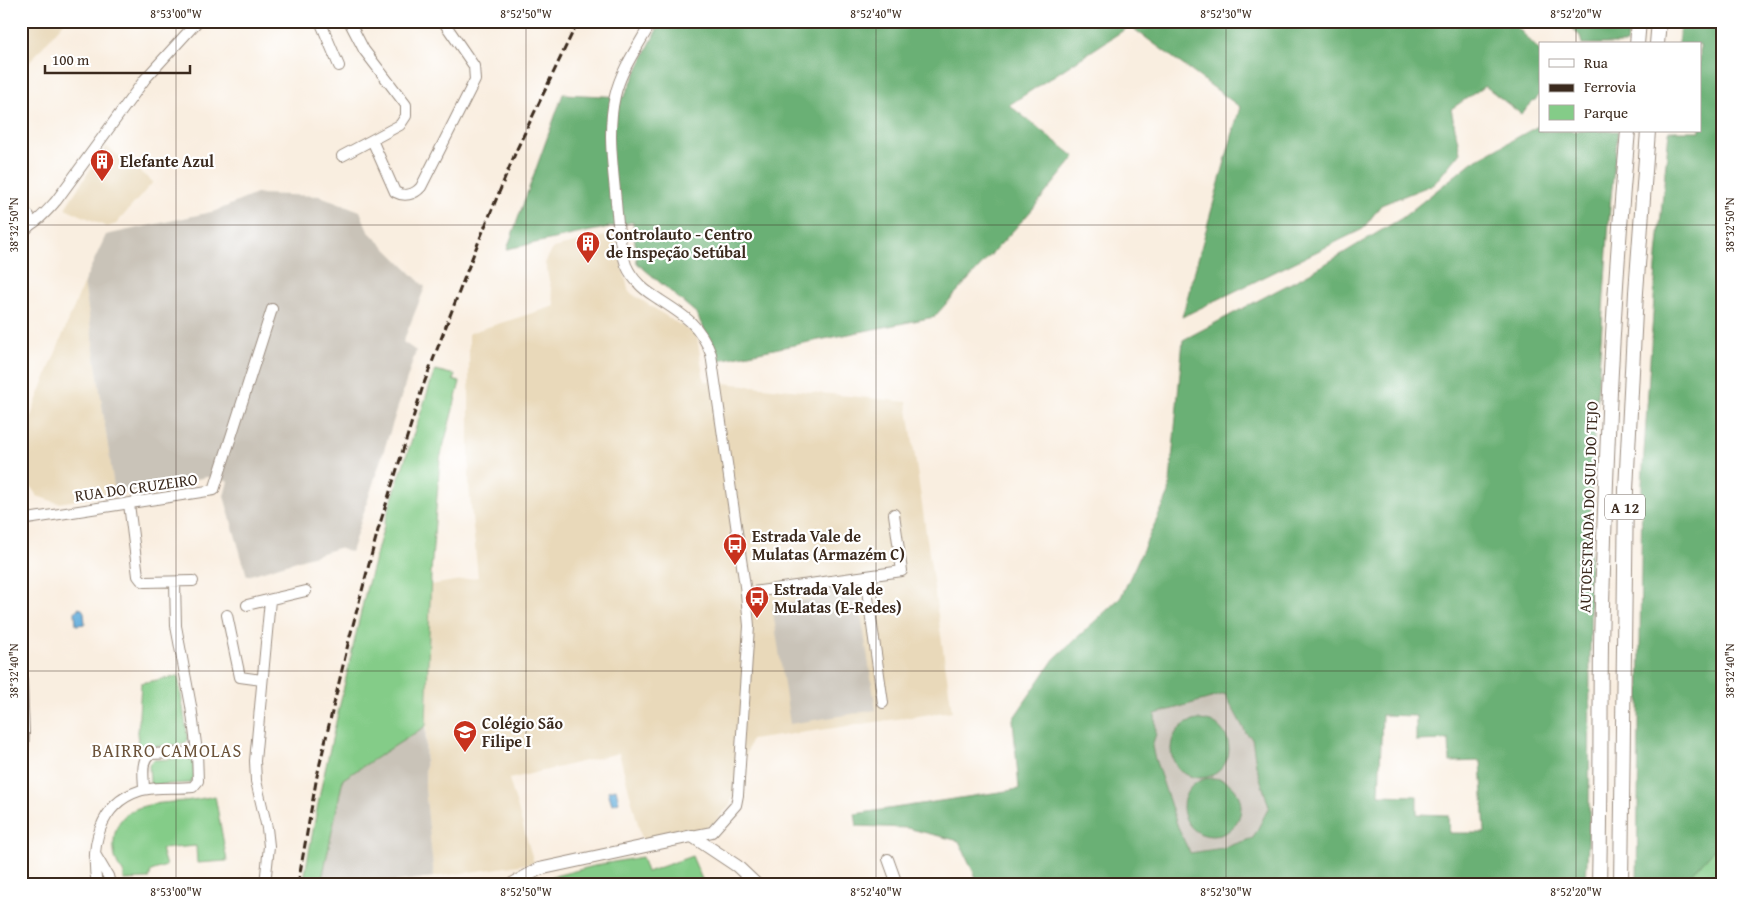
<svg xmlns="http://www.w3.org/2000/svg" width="1744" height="905" viewBox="0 0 1744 905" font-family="'Gentium Book Plus',serif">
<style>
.built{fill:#e9d9ba}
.industrial{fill:#c9c3b8}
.green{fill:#84cc88;stroke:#607b53}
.forest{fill:#6bb074;stroke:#536d49;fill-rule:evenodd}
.water{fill:#64aedc;stroke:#506c7d}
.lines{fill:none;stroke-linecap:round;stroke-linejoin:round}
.minor-casing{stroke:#9a8c7f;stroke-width:12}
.major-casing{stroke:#9a8c7f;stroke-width:14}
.highway-casing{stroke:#9a8c7f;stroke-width:16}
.minor{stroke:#fff;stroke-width:10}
.major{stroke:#fff;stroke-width:12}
.highway{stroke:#fff;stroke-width:14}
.rail{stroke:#3b2a1e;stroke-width:3;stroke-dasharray:8 4;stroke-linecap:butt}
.ticks{fill:none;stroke:#3b2a1e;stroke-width:1;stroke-opacity:0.45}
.labels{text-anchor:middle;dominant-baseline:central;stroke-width:4.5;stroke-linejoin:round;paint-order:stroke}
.shield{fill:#fff;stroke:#766a62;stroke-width:1}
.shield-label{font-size:15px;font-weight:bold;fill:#3b2a1e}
.poi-label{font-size:16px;font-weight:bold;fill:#3b2a1e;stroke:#fff;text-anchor:start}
.street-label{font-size:16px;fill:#3b2a1e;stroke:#fff}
.neighbourhood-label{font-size:18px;letter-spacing:1px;fill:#6c533a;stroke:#fff}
.neatline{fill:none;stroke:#3b2a1e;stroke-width:2}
.ticks-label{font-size:12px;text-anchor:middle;fill:#3b2a1e}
</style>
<rect width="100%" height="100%" fill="#fff"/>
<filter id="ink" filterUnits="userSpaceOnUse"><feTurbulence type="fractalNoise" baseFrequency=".02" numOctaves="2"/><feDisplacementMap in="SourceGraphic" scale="10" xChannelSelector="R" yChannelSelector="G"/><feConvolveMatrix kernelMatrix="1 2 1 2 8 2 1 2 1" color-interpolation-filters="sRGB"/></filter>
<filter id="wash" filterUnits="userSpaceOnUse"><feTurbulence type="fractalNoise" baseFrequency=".0096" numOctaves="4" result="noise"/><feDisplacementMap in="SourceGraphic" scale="20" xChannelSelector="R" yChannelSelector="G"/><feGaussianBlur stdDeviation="1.12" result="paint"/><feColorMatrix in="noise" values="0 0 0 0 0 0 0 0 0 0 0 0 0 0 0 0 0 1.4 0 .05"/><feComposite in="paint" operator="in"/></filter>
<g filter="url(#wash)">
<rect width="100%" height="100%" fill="#f9eee0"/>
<path class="built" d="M 21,21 L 65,21 L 21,72 Z
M 106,146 L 153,182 L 116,224 L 107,227 L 65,208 Z
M 614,234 L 629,292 L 697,336 L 704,381 L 907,402 L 952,711 L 751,740 L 730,805 L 714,823 L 701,829 L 643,843 L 619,753 L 509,779 L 534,863 L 434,877 L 425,788 L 431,585 L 478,577 L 469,486 L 469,333 L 555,306 L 545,263 L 553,248 Z
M 84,282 L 115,494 L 58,503 L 37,496 L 25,478 L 22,445 L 35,404 Z"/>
<path class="industrial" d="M 256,194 L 320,196 L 360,211 L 368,231 L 425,287 L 403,342 L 416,351 L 351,552 L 338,548 L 247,576 L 224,496 L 228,481 L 207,477 L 115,494 L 84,282 L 106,235 L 216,211 Z
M 856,582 L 876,710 L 790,724 L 772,605 L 812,599 L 811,589 Z
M 1225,694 L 1246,733 L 1252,738 L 1256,765 L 1269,806 L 1254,838 L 1223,848 L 1190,853 L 1179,830 L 1154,756 L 1152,746 L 1156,734 L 1155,714 Z
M 426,726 L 425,788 L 434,877 L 377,884 L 321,884 L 343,779 Z"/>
<path class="green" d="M 435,370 L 455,375 L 453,380 L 460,382 L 440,459 L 431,572 L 426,726 L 343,779 L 321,884 L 303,884 L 321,788 L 365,594 L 389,508 Z
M 178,676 L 188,739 L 185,744 L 137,748 L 141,683 Z
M 187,758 L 193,762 L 194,777 L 190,783 L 153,785 L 150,783 L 149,765 L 153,760 Z
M 1723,786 L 1723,807 L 1712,789 Z
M 215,796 L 227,861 L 197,863 L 196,846 L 161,849 L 166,866 L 151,871 L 149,879 L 124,880 L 124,873 C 115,865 113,852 114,841 C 116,802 156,804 184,801 C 194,800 205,798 215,796 Z
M 1723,840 L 1723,884 L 1693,884 L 1690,875 Z
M 692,856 L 704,884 L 534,884 L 539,880 L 602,864 L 642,857 L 647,872 Z"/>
<path class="forest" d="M 661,21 L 1511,21 L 1540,51 L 1540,95 L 1521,114 L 1485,86 L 1451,109 L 1460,152 L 1434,184 L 1381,205 L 1363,229 L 1182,317 L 1240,107 L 1130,26 L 1009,105 L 1075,157 L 1031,211 L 934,317 L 719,360 L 696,313 L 637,263 L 633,222 L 507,249 L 563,94 L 624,97 Z
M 1564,21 L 1629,21 L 1627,44 L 1582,44 L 1580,36 Z
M 1681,21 L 1723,21 L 1723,786 L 1712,789 L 1723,807 L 1723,840 L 1691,875 L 1693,884 L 1637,884 L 1642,484 L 1656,267 L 1669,131 L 1700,131 L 1700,44 L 1678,44 Z
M 1540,125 L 1540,131 L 1618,131 L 1610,206 L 1591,488 L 1589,822 L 1586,884 L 1117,884 L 1119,880 L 1095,884 L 979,884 L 959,841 L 907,828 L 857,826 L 855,814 L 1019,789 L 1013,719 L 1054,659 L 1121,597 L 1169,493 L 1183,340 L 1310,273 L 1402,218 L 1472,162 ZM 1225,694 L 1246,733 L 1252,738 L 1256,765 L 1269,807 L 1253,838 L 1223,848 L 1190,853 L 1179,830 L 1154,756 L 1152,746 L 1156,734 L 1155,714 ZM 1382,715 L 1416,716 L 1416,741 L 1449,740 L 1450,762 L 1481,761 L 1485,833 L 1449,833 L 1448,815 L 1417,814 L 1417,796 L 1379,795 Z
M1171 749a29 29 0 1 1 58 0a29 29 0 1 1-58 0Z
M1183 807a29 29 0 1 1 58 0a29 29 0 1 1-58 0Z"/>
<path class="water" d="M 78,608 L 82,609 L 84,612 L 85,624 L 76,625 L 75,612 Z
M 616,789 L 619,802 L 612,804 L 608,791 Z"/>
</g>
<g filter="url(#ink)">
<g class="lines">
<g class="minor-casing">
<path id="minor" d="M 320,21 L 339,66
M 652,21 C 639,45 621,69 615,96 C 607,131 613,166 616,202 C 618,223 619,245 626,265 C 629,272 634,279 639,284 C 645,291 653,295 660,300 C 685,316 700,325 711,354 L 746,593 L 749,626 L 738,795 L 736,805 L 712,832 L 692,836
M 372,140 L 395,192 C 404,197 414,195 421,187 L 475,80 L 474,66 L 443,21
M 342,156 L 400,125 L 406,116 L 406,105 L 364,50 L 349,21
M 22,229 C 36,224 46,212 56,201 L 145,79 L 198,21
M 129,504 L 138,576 L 141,580 L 145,582 L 193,581
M 21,520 L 214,490 L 272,309
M 865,576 L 883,703
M 746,593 L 902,571 L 894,514
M 247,605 L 306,591
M 227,615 L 240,677 L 262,680
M 144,789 C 144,779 140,760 150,754 L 197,752
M 95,854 L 108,876 L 110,884
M 888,859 L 897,884
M 97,884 C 90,847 99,804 139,791 C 154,786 177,789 193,787 L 198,781 L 197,752 L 191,706 L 176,626 L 175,582
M 265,884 L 269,846 L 267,828 L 256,781 L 255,761 L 270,600"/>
</g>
<g class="major-casing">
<path id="major" d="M 21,215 L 28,216
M 21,233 L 28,226
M 21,681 L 23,734 L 21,773
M 512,884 L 539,869 L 692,836 L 737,866 L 756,884"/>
</g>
<g class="highway-casing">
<path id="highway" d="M 1637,44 L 1639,21
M 1657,44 L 1659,21
M 1599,884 C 1601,804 1600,725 1601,645 C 1605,474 1612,302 1628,131
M 1621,884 L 1626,490 L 1636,292 L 1648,131"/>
</g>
<use href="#minor" class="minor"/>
<use href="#major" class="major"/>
<use href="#highway" class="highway"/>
<path class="rail" d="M 298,884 L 317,776 L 349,640 L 378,530 L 423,386 L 474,253 L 517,149 L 578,21"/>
</g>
</g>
<path class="ticks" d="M 176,21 L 176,884M 526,21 L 526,884M 876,21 L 876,884M 1226,21 L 1226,884M 1576,21 L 1576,44M 1576,131 L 1576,884M 21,225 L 1723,225M 21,671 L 1723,671"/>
<defs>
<g id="building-pin" transform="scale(1.25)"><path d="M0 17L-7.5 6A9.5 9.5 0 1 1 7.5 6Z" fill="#c8321e" stroke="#fff"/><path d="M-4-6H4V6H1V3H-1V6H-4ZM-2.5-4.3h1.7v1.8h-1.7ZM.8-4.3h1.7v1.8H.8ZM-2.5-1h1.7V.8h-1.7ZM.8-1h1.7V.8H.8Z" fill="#fff"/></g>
<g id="bus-pin" transform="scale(1.25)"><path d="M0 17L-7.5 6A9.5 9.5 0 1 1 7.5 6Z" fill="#c8321e" stroke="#fff"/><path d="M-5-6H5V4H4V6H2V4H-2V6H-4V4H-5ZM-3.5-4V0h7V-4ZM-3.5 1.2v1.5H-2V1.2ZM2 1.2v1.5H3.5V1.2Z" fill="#fff"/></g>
<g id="school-pin" transform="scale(1.25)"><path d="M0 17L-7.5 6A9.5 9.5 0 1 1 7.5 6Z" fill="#c8321e" stroke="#fff"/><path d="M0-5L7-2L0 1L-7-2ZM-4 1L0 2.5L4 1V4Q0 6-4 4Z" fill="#fff"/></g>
</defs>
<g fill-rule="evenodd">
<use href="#building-pin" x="102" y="161"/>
<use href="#building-pin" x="588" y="243"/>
<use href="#bus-pin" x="735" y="545"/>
<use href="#bus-pin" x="757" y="598"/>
<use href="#school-pin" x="465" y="732"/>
</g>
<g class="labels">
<rect class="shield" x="1605" y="494.5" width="40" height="25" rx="4"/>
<g class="shield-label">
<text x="1625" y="507">A 12</text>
</g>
<g class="poi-label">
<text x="120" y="161">Elefante Azul</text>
<text x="606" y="234">Controlauto - Centro<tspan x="606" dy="18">de Inspeção Setúbal</tspan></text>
<text x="752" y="536">Estrada Vale de<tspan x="752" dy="18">Mulatas (Armazém C)</tspan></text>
<text x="774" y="589">Estrada Vale de<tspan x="774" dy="18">Mulatas (E-Redes)</tspan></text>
<text x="482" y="723">Colégio São<tspan x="482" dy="18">Filipe I</tspan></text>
</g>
<g class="street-label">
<text transform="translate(136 487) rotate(-8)">RUA DO CRUZEIRO</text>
<text transform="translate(1588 507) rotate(-88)">AUTOESTRADA DO SUL DO TEJO</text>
</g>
<g class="neighbourhood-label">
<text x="167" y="750">BAIRRO CAMOLAS</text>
</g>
</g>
<rect width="1744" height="905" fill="none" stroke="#fff" stroke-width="55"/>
<rect x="1539" y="42" width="162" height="90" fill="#ffffff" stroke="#b1aaa5"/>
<rect x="1549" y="59" width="25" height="8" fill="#ffffff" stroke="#b1aaa5"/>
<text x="1584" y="68" font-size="15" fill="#3b2a1e">Rua</text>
<rect x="1549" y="84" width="25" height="8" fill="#3b2a1e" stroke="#b1aaa5"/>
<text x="1584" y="92" font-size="15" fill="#3b2a1e">Ferrovia</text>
<rect x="1549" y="105" width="25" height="15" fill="#84cc88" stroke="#b1aaa5"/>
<text x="1584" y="118" font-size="15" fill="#3b2a1e">Parque</text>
<path d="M45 65v8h145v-8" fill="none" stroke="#3b2a1e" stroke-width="2.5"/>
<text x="52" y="65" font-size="15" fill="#3b2a1e" stroke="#ffffff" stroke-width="4" paint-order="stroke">100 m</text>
<rect x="28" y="28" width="1688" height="850" class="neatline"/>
<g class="ticks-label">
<text x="176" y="18">8°53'00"W</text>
<text x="526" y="18">8°52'50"W</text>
<text x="876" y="18">8°52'40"W</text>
<text x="1226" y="18">8°52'30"W</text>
<text x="1576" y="18">8°52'20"W</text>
<text transform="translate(14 225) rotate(-90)" y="4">38°32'50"N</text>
<text transform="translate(1730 225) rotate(-90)" y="4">38°32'50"N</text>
<text transform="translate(14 671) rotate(-90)" y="4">38°32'40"N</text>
<text transform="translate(1730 671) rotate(-90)" y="4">38°32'40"N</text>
<text x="176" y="896">8°53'00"W</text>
<text x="526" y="896">8°52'50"W</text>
<text x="876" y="896">8°52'40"W</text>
<text x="1226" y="896">8°52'30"W</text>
<text x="1576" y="896">8°52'20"W</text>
</g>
</svg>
